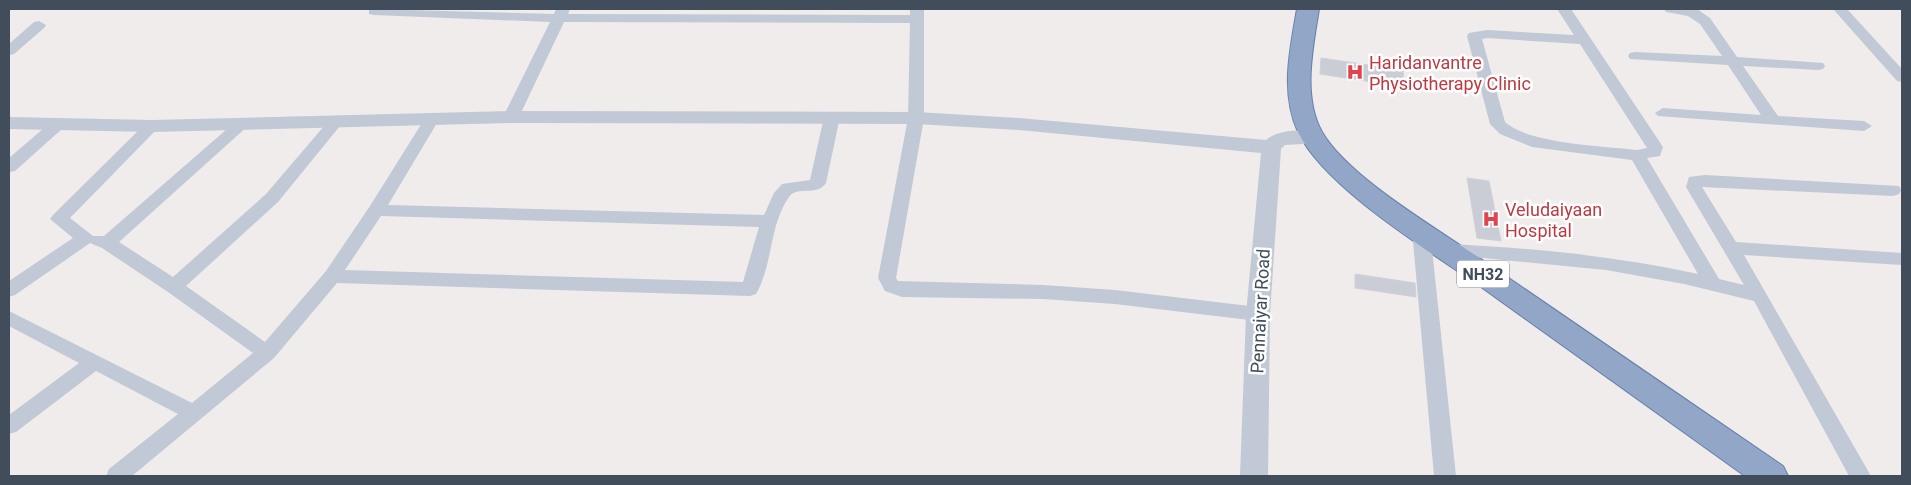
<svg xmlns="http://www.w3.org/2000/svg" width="1911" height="485" viewBox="0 0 1911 485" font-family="Roboto,sans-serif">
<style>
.building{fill:#cacdd5;stroke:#cfd1d9}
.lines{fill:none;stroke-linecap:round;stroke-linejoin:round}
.trunk-casing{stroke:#6981ad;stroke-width:2}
.minor{fill:#c0c9d5;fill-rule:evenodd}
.tertiary{fill:#c0c9d5;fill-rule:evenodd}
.trunk{fill:#92a7c8;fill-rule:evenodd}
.labels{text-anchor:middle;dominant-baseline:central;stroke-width:5;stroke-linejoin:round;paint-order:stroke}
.shield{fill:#fff;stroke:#7b828c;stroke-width:1}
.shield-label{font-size:16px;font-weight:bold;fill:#424d5b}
.health-label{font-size:18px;fill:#be3a42;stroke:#fff;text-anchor:start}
.street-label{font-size:18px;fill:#424d5b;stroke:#fff}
</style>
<rect width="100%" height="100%" fill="#efeceb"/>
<path class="building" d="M 1321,58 L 1403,70 L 1404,87 L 1320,74 Z
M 1467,178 L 1489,181 L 1501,241 L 1477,238 Z
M 1355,274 L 1415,283 L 1416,297 L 1355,288 Z"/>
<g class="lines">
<g class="trunk-casing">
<path id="trunk" d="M 1297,9 L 1319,9 C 1313,47 1302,96 1322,132 C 1348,177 1436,228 1481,259 C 1581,328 1682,397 1783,466 L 1788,476 L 1745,476 C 1657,413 1569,350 1481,287 C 1429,251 1324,187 1298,132 C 1280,93 1290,49 1297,9 Z"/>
</g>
<path class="minor" d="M 369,9 L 554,14 L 556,9 L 570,9 L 568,14 L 910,15 L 910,9 L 924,9 L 924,118 L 896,278 L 898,281 L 1043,285 L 1115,290 L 1258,307 L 1265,309 L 1267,314 L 1265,319 L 1258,321 L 1115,304 L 1043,299 L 902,297 L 885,291 L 878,278 L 908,118 L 910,23 L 564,22 L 519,117 L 511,122 L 503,117 L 550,22 L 374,15 L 369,14 Z
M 1557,9 L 1571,9 L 1663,147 L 1660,156 L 1647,158 L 1719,279 L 1744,285 L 1686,187 L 1689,177 L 1705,175 L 1899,186 L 1901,190 L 1899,194 L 1893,196 L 1702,187 L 1736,242 L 1902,253 L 1902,265 L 1744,255 L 1871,476 L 1849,476 L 1754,301 L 1684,284 L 1606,270 L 1443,254 L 1440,250 L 1443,246 L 1449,244 C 1533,248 1616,256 1698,274 L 1632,160 L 1532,147 L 1500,134 L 1490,124 L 1467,36 L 1469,33 L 1487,30 L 1574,35 ZM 1487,38 L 1580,44 L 1647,148 L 1637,150 C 1603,146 1529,144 1505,122 L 1482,39 Z
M 1664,9 L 1697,9 L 1710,18 L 1737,57 L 1823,63 L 1825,66 L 1823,69 L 1818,70 L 1743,66 L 1778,116 L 1864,121 L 1872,126 L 1864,131 L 1658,116 L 1655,113 L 1663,108 L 1761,115 L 1728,65 L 1630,59 L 1628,56 L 1630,53 L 1635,52 L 1722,56 L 1700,24 L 1688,16 L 1666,12 Z
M 1833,9 L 1847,9 L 1902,69 L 1902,82 L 1897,81 Z
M 39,21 L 46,25 L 44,28 L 14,54 L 9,55 L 9,44 L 34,22 Z
M 832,112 L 840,117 L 826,183 C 817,197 797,185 789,197 C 769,225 773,265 756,294 L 750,296 L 337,283 L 274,358 L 132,476 L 106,476 L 109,469 L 178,414 L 96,371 L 16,432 L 9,434 L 9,415 L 79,363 L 9,326 L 9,311 L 192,403 L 253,353 L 168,292 L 102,248 L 90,243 L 15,295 L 9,297 L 9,281 L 73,238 L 50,219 L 53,215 L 146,123 L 152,121 L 160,126 L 70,218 L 93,236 L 104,236 L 235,122 L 241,120 L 249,125 L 119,242 L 173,277 L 266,194 L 331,118 L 336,116 L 344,121 L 278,202 L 186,286 L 265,342 L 326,271 L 370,206 L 427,115 L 437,115 L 440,118 L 388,205 L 764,215 L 774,193 L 782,184 L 810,180 L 824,117 ZM 381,216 L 759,227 L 743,282 L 345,270 Z
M 57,120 L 63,122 L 65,125 L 63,128 L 15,171 L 9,172 L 9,158 L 51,122 Z
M 1421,224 L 1427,226 L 1430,230 L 1456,476 L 1434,476 L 1412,230 L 1415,226 Z"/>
<path class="tertiary" d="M 511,111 L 916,112 L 1019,118 L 1266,140 C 1279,129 1305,129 1321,133 L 1324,138 L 1321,143 L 1285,145 L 1281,149 L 1270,314 L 1268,476 L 1240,476 L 1246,314 L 1261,153 L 1019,130 L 916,124 L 511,123 L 152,132 L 9,129 L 9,117 L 152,120 Z"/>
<use href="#trunk" class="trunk"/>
</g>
<defs>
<g id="hospital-bare" transform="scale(1.35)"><path d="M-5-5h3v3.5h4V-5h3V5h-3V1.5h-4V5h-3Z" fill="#e0444e" stroke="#fff" stroke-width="2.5" paint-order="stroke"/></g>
</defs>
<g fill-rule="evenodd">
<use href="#hospital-bare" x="1355" y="72"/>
<use href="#hospital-bare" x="1491" y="219"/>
</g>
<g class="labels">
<rect class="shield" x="1457" y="260.5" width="52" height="27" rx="4"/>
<g class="shield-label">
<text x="1483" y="274">NH32</text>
</g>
<g class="health-label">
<text x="1369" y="62">Haridanvantre<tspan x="1369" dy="21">Physiotherapy Clinic</tspan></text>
<text x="1505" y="209">Veludaiyaan<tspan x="1505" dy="21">Hospital</tspan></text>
</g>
<g class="street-label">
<text transform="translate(1260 311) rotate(-87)">Pennaiyar Road</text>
</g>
</g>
<rect width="1911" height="485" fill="none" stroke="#424d5b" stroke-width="20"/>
</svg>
